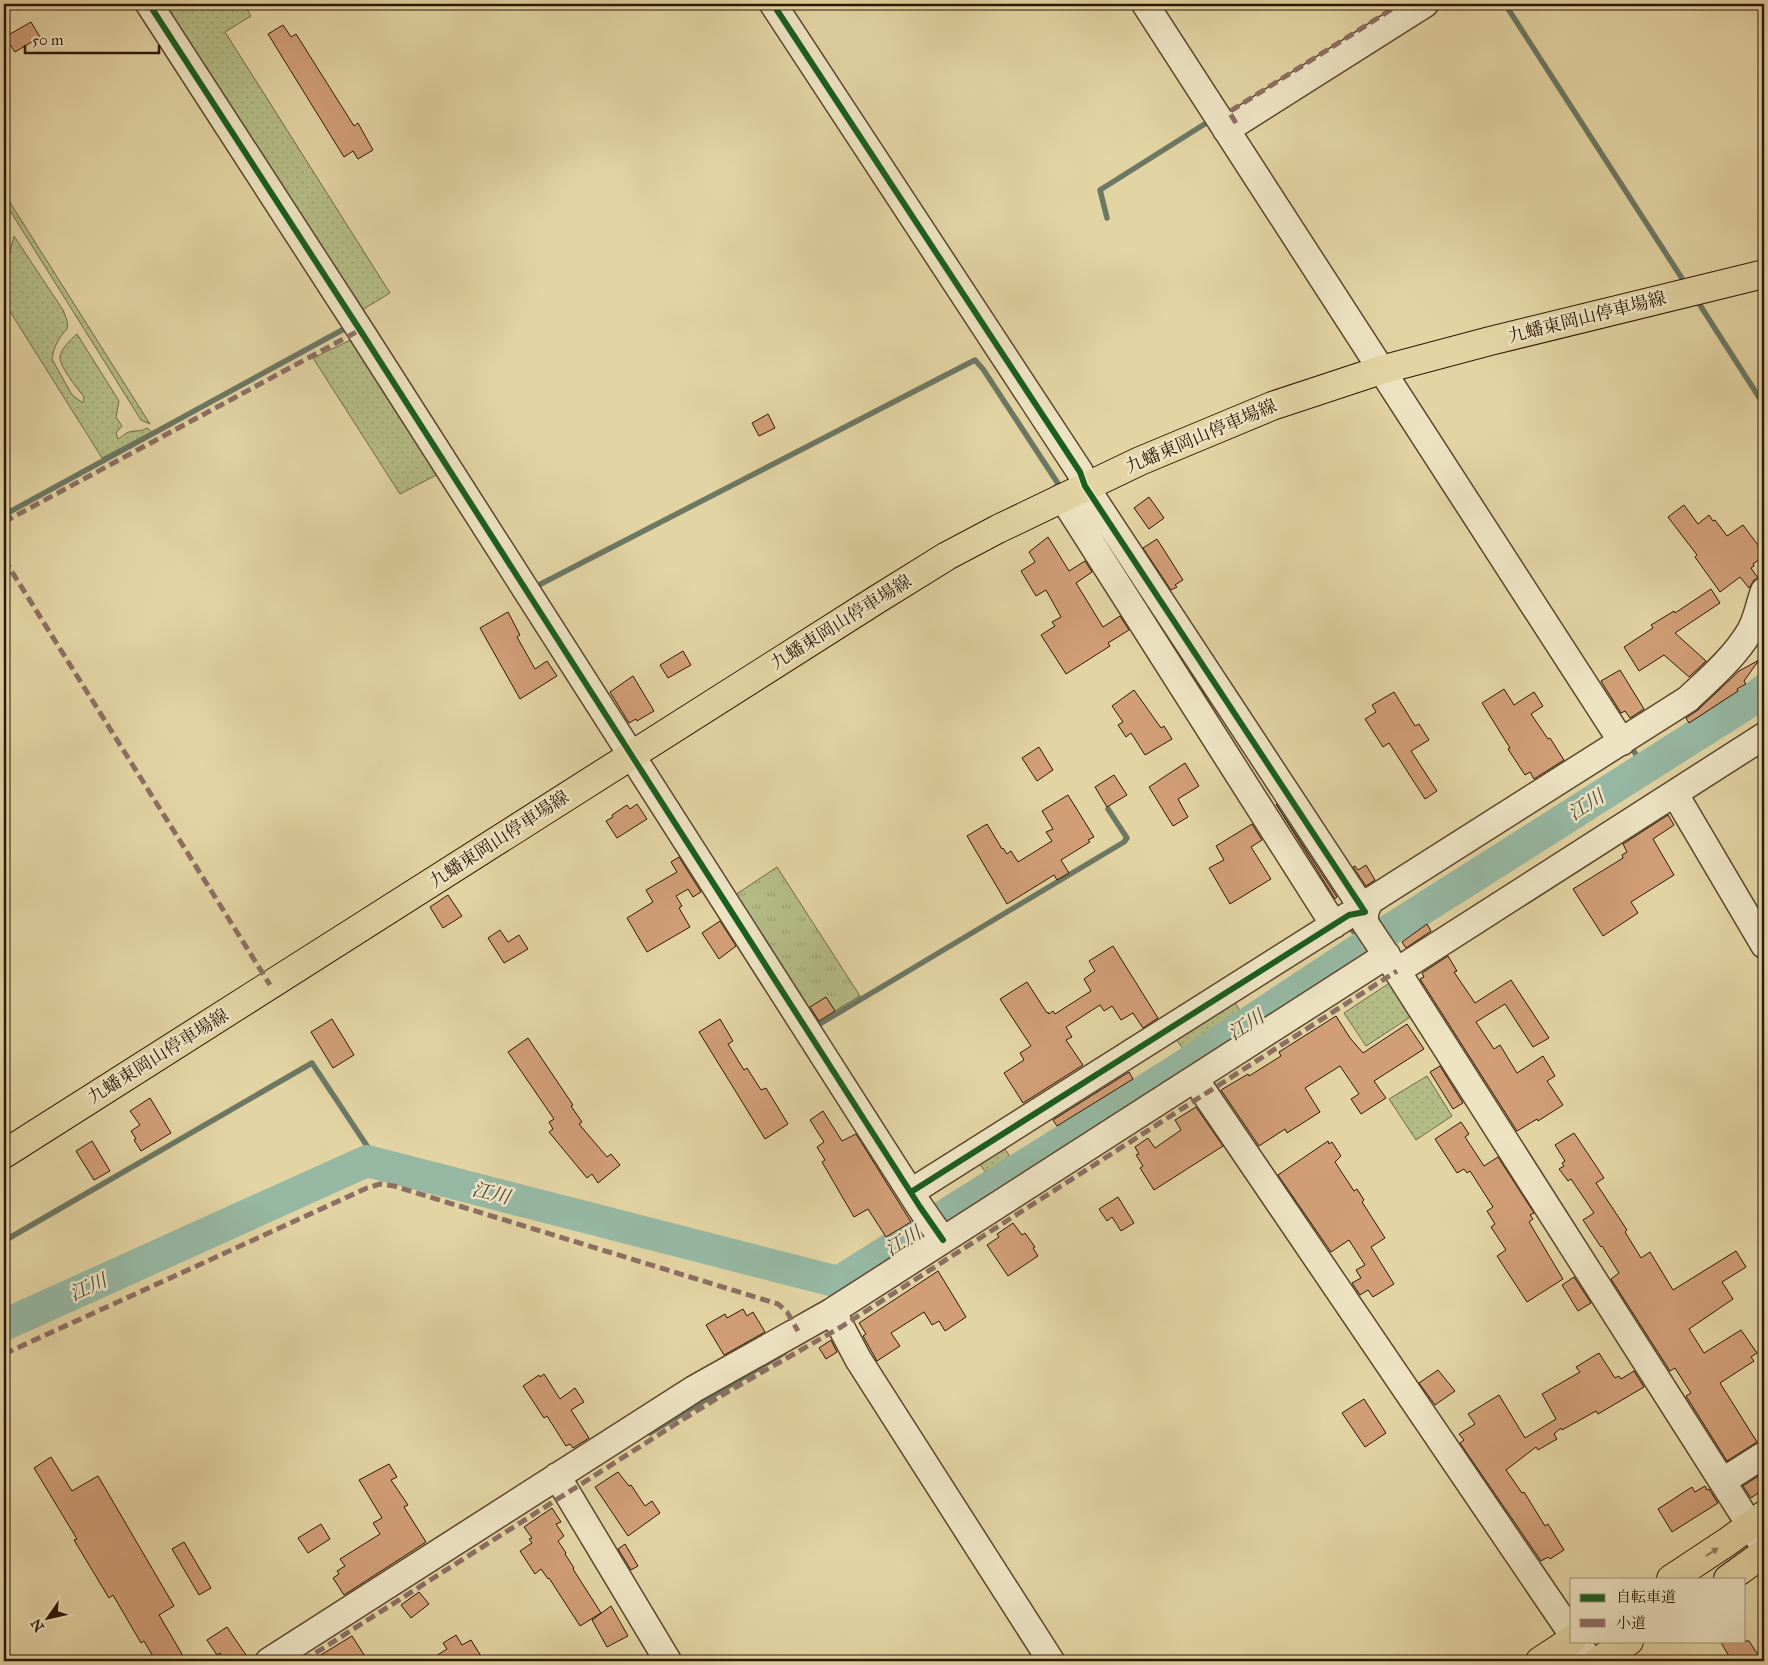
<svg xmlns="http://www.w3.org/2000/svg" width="1768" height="1665" viewBox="0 0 1768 1665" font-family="'IM FELL Great Primer','Noto Serif JP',serif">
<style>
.grass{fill:url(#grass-dots);stroke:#706a44}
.park{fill:url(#park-tufts);stroke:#706a44}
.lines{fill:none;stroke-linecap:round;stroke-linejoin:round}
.stream{stroke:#6c7863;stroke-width:5.5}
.river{stroke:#96b8a3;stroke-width:32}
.building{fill:#d19e76;stroke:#2d1704}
.minor-casing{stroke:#5a462c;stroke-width:29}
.major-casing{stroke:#2d1704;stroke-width:30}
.minor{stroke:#ede3c3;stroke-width:26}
.major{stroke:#e3d4a3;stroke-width:28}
.quiet{stroke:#8d6e63;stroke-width:5;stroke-dasharray:10 5;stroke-linecap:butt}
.cycleway-casing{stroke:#ede3c3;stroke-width:9}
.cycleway{stroke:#1b5e20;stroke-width:6}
.oneway{fill:#917f5b}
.labels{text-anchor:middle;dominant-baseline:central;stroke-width:5;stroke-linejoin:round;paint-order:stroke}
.street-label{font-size:18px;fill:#2d1704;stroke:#ede3c3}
.water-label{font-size:19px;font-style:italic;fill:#4c4734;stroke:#ede3c3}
</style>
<defs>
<pattern id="grass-dots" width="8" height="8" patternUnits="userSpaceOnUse" patternTransform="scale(1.25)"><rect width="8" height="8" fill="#b4bc85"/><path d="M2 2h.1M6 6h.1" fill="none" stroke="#9ba171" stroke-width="1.8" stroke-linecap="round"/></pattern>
<pattern id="park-tufts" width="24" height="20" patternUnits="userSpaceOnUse" patternTransform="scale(1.25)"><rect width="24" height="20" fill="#b4bc85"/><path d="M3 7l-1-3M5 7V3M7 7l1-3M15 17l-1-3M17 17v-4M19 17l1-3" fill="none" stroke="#9ba171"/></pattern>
</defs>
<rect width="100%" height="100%" fill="#e3d4a3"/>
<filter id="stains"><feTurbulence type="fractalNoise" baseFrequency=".004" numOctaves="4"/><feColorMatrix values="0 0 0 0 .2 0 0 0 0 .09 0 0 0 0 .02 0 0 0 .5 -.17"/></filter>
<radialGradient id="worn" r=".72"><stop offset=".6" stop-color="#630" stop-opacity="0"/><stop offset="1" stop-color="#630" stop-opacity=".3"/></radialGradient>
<path class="grass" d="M 166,4 L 244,4 L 251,16 L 225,32 L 390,293 L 357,313 L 161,7 Z
M 4,193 L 150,424 L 141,420 L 4,201 Z
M 14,236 L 63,310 C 73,334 65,326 57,343 C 54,348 53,354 52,359 L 72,395 L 83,403 L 84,397 C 78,389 58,365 60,356 C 62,348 71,339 77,334 L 119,401 L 116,417 L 122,426 L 116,433 L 118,439 C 122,437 125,433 129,432 C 136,430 141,432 147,428 L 152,432 L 102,458 L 4,302 L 4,257 L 9,255 Z
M 357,337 L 444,471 L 400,494 L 313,358 Z
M 1394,980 L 1415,1014 L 1366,1046 L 1344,1013 Z
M 1233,1000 L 1241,1012 L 1183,1049 L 1174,1036 Z
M 1427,1076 L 1452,1116 L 1416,1140 L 1389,1099 Z
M 1002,1144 L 1010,1157 L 986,1173 L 977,1160 Z"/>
<path class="park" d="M 777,867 L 860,996 L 813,1024 L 732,897 Z"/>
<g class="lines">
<path class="stream" d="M 1505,4 L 1685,283
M 1107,218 L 1100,190 L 1211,120
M 1698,302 L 1764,405
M 4,515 L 344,329
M 533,588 L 975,360 L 983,369 L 1059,485
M 1630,745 L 1645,769
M 1345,924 L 1363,940
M 813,1028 L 1124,842 L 1127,838 L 1108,809
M 4,1241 L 312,1063 L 379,1164
M 650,1433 L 784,1353"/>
<path class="river" d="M 4,1325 L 367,1161 L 838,1282 L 1177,1070 L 1372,941 L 1752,700 L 1764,690"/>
</g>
<path class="building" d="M 31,22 L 40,37 L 15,52 L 5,37 Z
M 283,25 L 291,37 L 296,34 L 354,126 L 358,123 L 373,150 L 358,159 L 353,151 L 344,157 L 268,34 Z
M 768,414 L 775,428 L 759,436 L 752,423 Z
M 1149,497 L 1164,518 L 1149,529 L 1134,508 Z
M 1684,505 L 1698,524 L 1709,515 L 1713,521 L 1715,520 L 1727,536 L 1743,525 L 1764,553 L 1764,556 L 1753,564 L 1754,566 L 1751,568 L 1758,578 L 1754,580 L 1749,588 L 1740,577 L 1720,592 L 1695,557 L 1697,555 L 1668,517 Z
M 1048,537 L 1069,571 L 1085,561 L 1092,572 L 1076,583 L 1103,627 L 1120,616 L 1129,630 L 1108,643 L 1110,646 L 1066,674 L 1041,635 L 1055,626 L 1052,622 L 1061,617 L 1046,590 L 1036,596 L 1021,571 L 1035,562 L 1029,552 Z
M 1157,539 L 1183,580 L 1175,585 L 1177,587 L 1171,590 L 1143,548 Z
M 1711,589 L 1720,603 L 1675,633 L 1706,661 L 1689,677 L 1664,655 L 1639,671 L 1624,647 L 1653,628 L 1651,625 L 1674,611 L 1675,613 Z
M 508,612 L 520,635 L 517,637 L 535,669 L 547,661 L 557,676 L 520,699 L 480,628 Z
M 683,651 L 691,665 L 668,678 L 660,665 Z
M 1759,660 L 1744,681 L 1746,684 L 1737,689 L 1738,691 L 1689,723 L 1686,718 L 1698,710 L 1739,671 Z
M 1620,670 L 1644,709 L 1630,718 L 1625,711 L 1621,713 L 1601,681 Z
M 633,676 L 654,711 L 637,721 L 636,719 L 629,723 L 610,692 Z
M 1504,689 L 1514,705 L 1534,692 L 1543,706 L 1531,714 L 1548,739 L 1550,738 L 1564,760 L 1534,779 L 1530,772 L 1525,775 L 1508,749 L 1510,748 L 1482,703 Z
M 1134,690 L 1161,728 L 1164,726 L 1172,739 L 1145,755 L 1131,733 L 1126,737 L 1118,725 L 1123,722 L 1112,706 Z
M 1394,692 L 1415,726 L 1419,724 L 1429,740 L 1411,751 L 1437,791 L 1425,799 L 1389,743 L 1383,747 L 1365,719 L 1376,712 L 1372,705 Z
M 1039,747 L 1053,770 L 1037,781 L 1022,758 Z
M 1185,763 L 1199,786 L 1178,799 L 1188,817 L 1173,826 L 1149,787 Z
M 1114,775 L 1127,795 L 1107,807 L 1095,787 Z
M 1068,795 L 1094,837 L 1088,840 L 1090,842 L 1061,860 L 1069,873 L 1057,880 L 1054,875 L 1007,904 L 967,836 L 987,824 L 1002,849 L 1003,848 L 1007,854 L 1011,851 L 1018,862 L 1052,841 L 1046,832 L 1053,829 L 1042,811 Z
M 637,804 L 647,819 L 617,838 L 606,821 L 613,817 L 612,815 L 627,805 L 630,809 Z
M 1276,804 L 1337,897 L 1335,899 Z
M 1668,815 L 1674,825 L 1653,839 L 1674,875 L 1631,902 L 1638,913 L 1603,936 L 1573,889 L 1623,858 L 1622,855 L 1627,852 L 1623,844 Z
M 1252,824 L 1262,840 L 1251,847 L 1271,879 L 1230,904 L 1209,868 L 1224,860 L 1216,846 Z
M 679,857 L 701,892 L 693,897 L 688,889 L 676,896 L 682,906 L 679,908 L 690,927 L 647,952 L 627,918 L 653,902 L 646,890 L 677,872 L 671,862 Z
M 1366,865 L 1375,880 L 1366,886 L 1353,867 L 1355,866 L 1358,870 Z
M 448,895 L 462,916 L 443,928 L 430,907 Z
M 720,921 L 736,946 L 719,959 L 702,933 Z
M 1427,924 L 1431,931 L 1406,948 L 1402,942 Z
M 500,930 L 508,942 L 519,935 L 528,949 L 504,963 L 488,938 Z
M 1113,946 L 1158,1018 L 1143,1028 L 1133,1013 L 1121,1020 L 1112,1006 L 1104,1011 L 1100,1005 L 1066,1027 L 1072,1037 L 1066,1040 L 1083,1065 L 1023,1103 L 1004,1073 L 1024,1060 L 1020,1053 L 1031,1046 L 1000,999 L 1027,982 L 1047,1013 L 1048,1012 L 1049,1014 L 1053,1011 L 1055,1014 L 1091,991 L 1084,979 L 1095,971 L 1089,961 Z
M 1448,956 L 1457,971 L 1454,972 L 1475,1003 L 1511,980 L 1549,1038 L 1533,1047 L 1505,1004 L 1476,1022 L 1494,1049 L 1500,1045 L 1517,1073 L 1543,1056 L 1555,1076 L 1547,1081 L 1563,1105 L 1538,1121 L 1537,1119 L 1517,1131 L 1420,979 L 1424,977 L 1422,973 Z
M 826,997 L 835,1011 L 819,1021 L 810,1007 Z
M 1336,1016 L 1350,1038 L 1363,1053 L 1407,1024 L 1424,1049 L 1374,1081 L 1386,1098 L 1361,1114 L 1351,1099 L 1359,1094 L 1340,1066 L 1305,1088 L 1320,1112 L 1287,1133 L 1285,1129 L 1259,1146 L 1221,1090 L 1248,1074 L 1249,1076 L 1281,1056 L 1279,1052 Z
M 332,1019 L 354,1055 L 333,1068 L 311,1032 Z
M 720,1019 L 733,1041 L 728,1044 L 744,1070 L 747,1068 L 761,1090 L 766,1088 L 788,1124 L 765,1139 L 699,1032 Z
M 528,1038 L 573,1105 L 571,1106 L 582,1122 L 579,1124 L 607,1157 L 611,1154 L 620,1165 L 598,1183 L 592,1174 L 587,1178 L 549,1132 L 553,1129 L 549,1122 L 554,1119 L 508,1052 Z
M 1440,1066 L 1463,1103 L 1453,1109 L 1430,1072 Z
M 1129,1072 L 1133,1079 L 1057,1126 L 1053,1120 Z
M 150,1098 L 171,1133 L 141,1151 L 134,1140 L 136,1139 L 131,1131 L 140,1125 L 130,1111 Z
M 1196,1107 L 1223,1146 L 1154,1190 L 1140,1168 L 1143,1166 L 1136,1155 L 1139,1154 L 1135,1147 L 1148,1138 L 1155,1148 L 1181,1130 L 1175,1120 Z
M 823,1111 L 842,1141 L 856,1134 L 911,1222 L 886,1237 L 868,1209 L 854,1217 L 822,1162 L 825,1160 L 817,1147 L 824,1142 L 810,1120 Z
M 1461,1122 L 1469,1134 L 1465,1137 L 1484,1166 L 1498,1157 L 1534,1213 L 1530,1215 L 1533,1219 L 1529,1222 L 1563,1279 L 1527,1302 L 1497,1256 L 1506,1250 L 1491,1227 L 1495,1224 L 1487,1211 L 1493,1207 L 1470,1171 L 1467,1173 L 1464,1169 L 1457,1173 L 1435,1139 Z
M 1574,1133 L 1604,1178 L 1596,1183 L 1627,1230 L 1625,1232 L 1641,1258 L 1650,1252 L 1673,1290 L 1736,1251 L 1746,1267 L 1722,1282 L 1733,1299 L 1689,1329 L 1704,1353 L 1741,1330 L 1757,1353 L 1751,1357 L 1754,1361 L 1720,1383 L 1757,1442 L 1727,1461 L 1686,1396 L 1691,1393 L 1675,1368 L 1670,1371 L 1611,1279 L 1619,1273 L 1602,1246 L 1601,1247 L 1583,1220 L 1594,1213 L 1571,1179 L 1568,1181 L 1559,1169 L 1564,1166 L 1562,1163 L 1565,1161 L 1555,1145 Z
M 92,1141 L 110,1171 L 94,1180 L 76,1151 Z
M 1328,1141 L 1329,1144 L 1332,1142 L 1341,1156 L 1335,1162 L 1354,1191 L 1357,1189 L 1364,1200 L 1362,1202 L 1385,1238 L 1371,1247 L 1394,1284 L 1373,1297 L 1368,1290 L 1360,1295 L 1352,1283 L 1361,1278 L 1356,1270 L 1365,1265 L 1349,1240 L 1331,1252 L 1278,1175 Z
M 1118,1197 L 1134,1223 L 1121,1231 L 1112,1217 L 1107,1221 L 1099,1209 Z
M 1013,1223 L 1022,1235 L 1025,1233 L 1035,1247 L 1033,1248 L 1038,1256 L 1008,1276 L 987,1245 L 999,1237 L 997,1234 Z
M 938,1271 L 966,1317 L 945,1331 L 939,1321 L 932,1325 L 924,1312 L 891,1333 L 900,1346 L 877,1361 L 863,1336 L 866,1334 L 859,1323 Z
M 1574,1277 L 1591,1303 L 1578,1311 L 1562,1285 Z
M 743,1309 L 747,1316 L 753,1312 L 765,1332 L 724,1355 L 706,1325 L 725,1314 L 727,1318 Z
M 831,1340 L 837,1352 L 826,1359 L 819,1348 Z
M 1599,1353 L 1615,1378 L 1619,1376 L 1621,1379 L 1634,1371 L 1644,1387 L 1598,1414 L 1596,1411 L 1562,1430 L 1561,1428 L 1554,1434 L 1557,1439 L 1538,1450 L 1536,1447 L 1506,1470 L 1522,1493 L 1524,1492 L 1545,1526 L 1548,1524 L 1564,1550 L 1550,1559 L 1548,1557 L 1541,1561 L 1460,1443 L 1464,1440 L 1459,1434 L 1475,1424 L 1468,1414 L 1499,1395 L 1525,1438 L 1556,1419 L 1542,1394 L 1580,1372 L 1576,1367 Z
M 1438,1370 L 1455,1391 L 1435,1405 L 1419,1383 Z
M 544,1374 L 560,1399 L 575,1388 L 584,1402 L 571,1410 L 589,1438 L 573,1448 L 570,1444 L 566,1446 L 547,1416 L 544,1418 L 523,1386 L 539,1375 L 540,1377 Z
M 1364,1399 L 1386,1433 L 1365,1447 L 1342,1413 Z
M 51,1457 L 72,1491 L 98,1476 L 174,1606 L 159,1615 L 186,1661 L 150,1661 L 158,1656 L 154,1658 L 144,1641 L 141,1643 L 113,1595 L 109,1598 L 74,1540 L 77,1539 L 34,1468 Z
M 389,1464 L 397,1477 L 391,1480 L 408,1505 L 404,1507 L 426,1542 L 344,1595 L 333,1578 L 339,1574 L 337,1571 L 345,1566 L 340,1559 L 380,1534 L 373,1523 L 382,1518 L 359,1480 Z
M 618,1472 L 629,1486 L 631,1485 L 645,1506 L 652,1501 L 660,1513 L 628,1536 L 595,1487 Z
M 1763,1473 L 1764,1489 L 1751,1498 L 1743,1486 Z
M 1705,1486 L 1707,1490 L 1709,1489 L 1718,1503 L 1672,1532 L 1658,1509 L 1692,1487 L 1695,1492 Z
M 552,1508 L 561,1522 L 556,1524 L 564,1536 L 558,1541 L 566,1553 L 565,1554 L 574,1568 L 573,1569 L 601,1613 L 580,1626 L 549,1578 L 548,1579 L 541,1569 L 535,1574 L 520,1551 L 532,1543 L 529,1539 L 532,1538 L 524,1527 Z
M 321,1524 L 330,1539 L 308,1553 L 298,1538 Z
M 184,1542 L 211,1588 L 199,1595 L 172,1549 Z
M 625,1544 L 638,1566 L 631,1570 L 618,1549 Z
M 419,1592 L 429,1604 L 411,1618 L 401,1605 Z
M 611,1606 L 628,1636 L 607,1647 L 592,1620 Z
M 227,1627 L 246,1655 L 237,1661 L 225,1661 L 220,1653 L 217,1655 L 207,1640 Z
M 456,1635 L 462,1645 L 471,1640 L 484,1661 L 428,1661 L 447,1649 L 443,1643 Z
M 352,1636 L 368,1661 L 311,1661 L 342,1642 Z
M 1720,1641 L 1749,1641 L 1762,1661 L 1732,1661 Z"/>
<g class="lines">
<g class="minor-casing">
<path id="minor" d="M 149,4 L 360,330 L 920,1207 L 943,1240
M 773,4 L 1080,472 L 1085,486 L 1365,912 L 1349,915 L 911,1192
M 1145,4 L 1622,742
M 1226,130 L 1425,4
M 1062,497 L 1334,925
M 1764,591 C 1759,604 1757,619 1750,631 C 1734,658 1709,679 1688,699 L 1370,901 L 1365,912 L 1365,923 L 1397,971 L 1764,1547
M 1675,794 L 1764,945
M 1397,971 L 1764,736
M 1195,1079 L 1572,1634
M 831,1312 L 840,1325 L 858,1359 L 1051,1661
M 557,1476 L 668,1661
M 1723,1481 L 1764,1455
M 1576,1641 L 1590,1661
M 269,1661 L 694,1389 L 831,1312 L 1387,955"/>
</g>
<g class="major-casing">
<path id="major" d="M 4,1154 L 876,600 L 947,556 L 998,529 L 1140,461 L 1272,406 L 1381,370 L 1490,341 L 1764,274
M 1671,1579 L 1727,1542 L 1764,1515
M 1728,1579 L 1764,1553
M 1540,1661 L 1572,1640
M 1598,1661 L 1629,1641"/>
</g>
<use href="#minor" class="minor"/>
<use href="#major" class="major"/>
<path class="quiet" d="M 1236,123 L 1229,112 L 1400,4
M 4,522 L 360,330
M 4,559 L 270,985
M 4,1354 L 367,1188 L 380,1184 L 394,1186 L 778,1304 L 787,1312 L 798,1331
M 303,1661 L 674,1425 L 724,1394 L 841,1327 L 1397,971"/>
<g class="cycleway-casing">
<path id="cycleway" d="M 149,4 L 360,330 L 920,1207 L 943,1240
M 773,4 L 1080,472 L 1085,486 L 1365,912 L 1349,915 L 911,1192"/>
</g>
<use href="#cycleway" class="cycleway"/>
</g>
<defs><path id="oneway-solid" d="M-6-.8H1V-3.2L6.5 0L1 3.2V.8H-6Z" transform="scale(1.25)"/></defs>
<use class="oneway" href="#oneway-solid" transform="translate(1712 1552) rotate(-33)"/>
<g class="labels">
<g class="street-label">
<text transform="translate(1587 317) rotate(-14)">九蟠東岡山停車場線</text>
<text transform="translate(1201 436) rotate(-23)">九蟠東岡山停車場線</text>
<text transform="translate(841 622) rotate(-32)">九蟠東岡山停車場線</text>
<text transform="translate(499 839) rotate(-33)">九蟠東岡山停車場線</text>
<text transform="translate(158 1056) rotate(-32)">九蟠東岡山停車場線</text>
</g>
<g class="water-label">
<text transform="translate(1586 805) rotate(-33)">江川</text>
<text transform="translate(1246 1025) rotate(-33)">江川</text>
<text transform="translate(491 1193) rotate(14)">江川</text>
<text transform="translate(903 1241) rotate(-32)">江川</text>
<text transform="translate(88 1287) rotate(-24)">江川</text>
</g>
</g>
<rect width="1768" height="1665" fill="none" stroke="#e3d4a3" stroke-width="20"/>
<rect x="5" y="5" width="1758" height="1655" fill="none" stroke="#2d1704" stroke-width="2.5"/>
<rect x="10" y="10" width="1748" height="1645" fill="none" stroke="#2d1704"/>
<rect x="1570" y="1578" width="175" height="65" fill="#ede3c3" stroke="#a09177"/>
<rect x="1580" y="1594" width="25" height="8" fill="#1b5e20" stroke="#a09177"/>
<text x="1616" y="1602" font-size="15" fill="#2d1704">自転車道</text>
<rect x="1580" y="1619" width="25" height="8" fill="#8d6e63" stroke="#a09177"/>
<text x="1616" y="1628" font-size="15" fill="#2d1704">小道</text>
<g transform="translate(48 1618) rotate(236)" stroke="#ede3c3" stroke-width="4" paint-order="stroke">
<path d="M0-4L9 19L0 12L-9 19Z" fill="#2d1704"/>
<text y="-8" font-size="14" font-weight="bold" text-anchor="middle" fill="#2d1704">N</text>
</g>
<path d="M25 45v8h134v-8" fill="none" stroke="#2d1704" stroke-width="2.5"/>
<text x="32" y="45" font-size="15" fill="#2d1704" stroke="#ede3c3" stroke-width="4" paint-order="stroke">50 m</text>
<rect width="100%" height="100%" filter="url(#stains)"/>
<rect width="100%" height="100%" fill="url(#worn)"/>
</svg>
